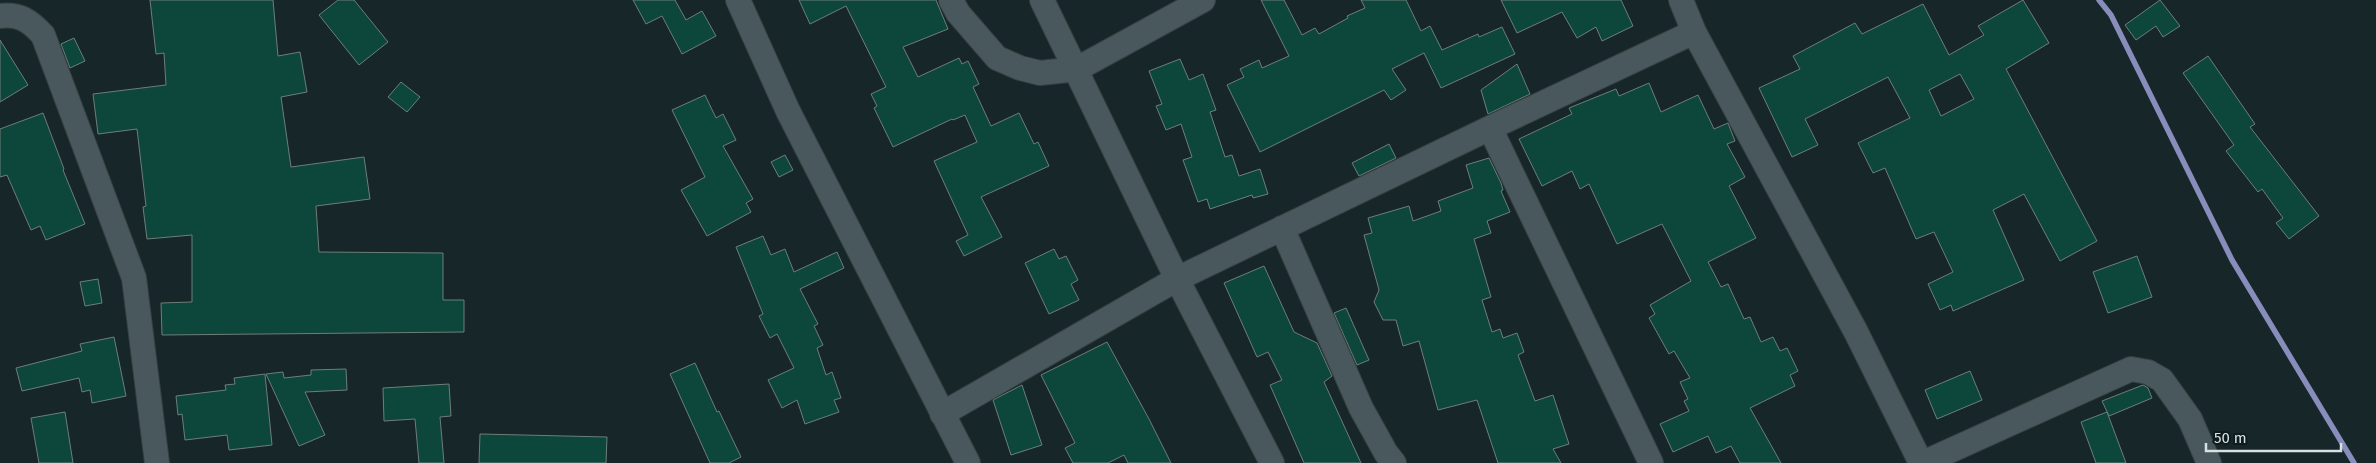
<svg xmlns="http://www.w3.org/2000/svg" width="2376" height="463" viewBox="0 0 2376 463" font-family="'Fira Sans',sans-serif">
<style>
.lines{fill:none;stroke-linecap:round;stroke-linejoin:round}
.stream{stroke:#898dbc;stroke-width:5.5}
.building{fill:#0d473b;stroke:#6e7e79;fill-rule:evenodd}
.minor-casing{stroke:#364143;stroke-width:26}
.minor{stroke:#49585c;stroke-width:24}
</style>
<rect width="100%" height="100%" fill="#172629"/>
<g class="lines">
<path class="stream" d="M 2099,0 L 2111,15 L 2232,260 L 2354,463"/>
</g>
<path class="building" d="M 150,0 L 273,0 L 278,56 L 300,52 L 307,92 L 281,97 L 291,167 L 364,157 L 370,199 L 316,206 L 319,252 L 443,253 L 443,300 L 464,300 L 464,332 L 162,335 L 161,303 L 192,302 L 192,235 L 147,239 L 143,207 L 146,206 L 137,129 L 98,134 L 93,94 L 166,85 L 164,53 L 156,54 Z
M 338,0 L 354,0 L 388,42 L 359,65 L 319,15 Z
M 633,0 L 675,0 L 686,20 L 702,11 L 716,36 L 682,54 L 662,16 L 646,24 Z
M 799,0 L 936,0 L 948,29 L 903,47 L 918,77 L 959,58 L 962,64 L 968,61 L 979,84 L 973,87 L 991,126 L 1019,113 L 1034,144 L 1038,142 L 1049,166 L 981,197 L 1002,237 L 964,256 L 956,241 L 968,235 L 934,161 L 977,142 L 965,115 L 953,120 L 952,119 L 893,147 L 874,108 L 877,106 L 871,94 L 886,87 L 846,6 L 810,24 Z
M 1261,0 L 1284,0 L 1302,35 L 1315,28 L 1319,34 L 1348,18 L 1347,16 L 1365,8 L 1361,0 L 1406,0 L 1421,31 L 1430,26 L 1442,50 L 1478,34 L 1479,37 L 1502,27 L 1515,54 L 1441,88 L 1424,53 L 1392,69 L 1406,90 L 1391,100 L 1384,90 L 1260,152 L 1227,85 L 1244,77 L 1240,69 L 1259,60 L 1262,68 L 1289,56 Z
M 1501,0 L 1621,0 L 1633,26 L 1602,41 L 1596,27 L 1577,38 L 1562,12 L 1517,33 Z
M 2023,0 L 2049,43 L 2006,69 L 2097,241 L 2060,261 L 2024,194 L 1993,210 L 2024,280 L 1953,311 L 1951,305 L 1940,310 L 1928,284 L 1953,272 L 1934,232 L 1916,239 L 1885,168 L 1873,173 L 1858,143 L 1910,118 L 1888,77 L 1805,119 L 1818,145 L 1792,157 L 1759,88 L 1800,69 L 1793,56 L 1855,23 L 1862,34 L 1923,4 L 1949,55 L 1984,35 L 1978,26 ZM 1960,74 L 1974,99 L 1941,116 L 1929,90 Z
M 2160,0 L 2180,26 L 2163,37 L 2156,26 L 2136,40 L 2125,25 Z
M 74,38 L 85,61 L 70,68 L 61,44 Z
M 0,40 L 28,85 L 0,102 Z
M 2208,56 L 2255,124 L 2250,127 L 2319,216 L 2289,239 L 2276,223 L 2283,218 L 2262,189 L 2258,192 L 2226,151 L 2234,145 L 2183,73 Z
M 1180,59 L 1189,80 L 1203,74 L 1216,110 L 1210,112 L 1225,157 L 1232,155 L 1239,176 L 1260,169 L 1268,194 L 1253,198 L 1252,195 L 1210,209 L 1207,199 L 1198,202 L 1183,160 L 1192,157 L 1181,124 L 1166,130 L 1156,106 L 1162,104 L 1149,71 Z
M 1517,64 L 1530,94 L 1488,114 L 1481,90 Z
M 401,82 L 420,97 L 407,112 L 388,97 Z
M 1649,83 L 1661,112 L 1698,95 L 1714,129 L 1728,123 L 1735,141 L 1727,144 L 1745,177 L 1729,186 L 1756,238 L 1708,262 L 1721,287 L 1728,284 L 1744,319 L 1750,317 L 1761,342 L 1773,337 L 1780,351 L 1787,348 L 1798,371 L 1790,375 L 1795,386 L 1750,408 L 1781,463 L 1740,463 L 1731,446 L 1716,453 L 1708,436 L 1673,452 L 1660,424 L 1689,411 L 1684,401 L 1688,399 L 1680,382 L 1690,378 L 1674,351 L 1669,354 L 1649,318 L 1655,314 L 1650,305 L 1691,281 L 1662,224 L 1617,244 L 1589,184 L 1580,189 L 1572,171 L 1542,186 L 1519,139 L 1572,114 L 1569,108 L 1616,89 L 1619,96 Z
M 705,95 L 716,118 L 723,114 L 736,140 L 723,146 L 753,199 L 746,203 L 751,212 L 707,236 L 681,190 L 705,177 L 672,110 Z
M 43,113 L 64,169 L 63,170 L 85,224 L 46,240 L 40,226 L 31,230 L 7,175 L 0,177 L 0,129 Z
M 1389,144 L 1396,158 L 1359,176 L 1352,163 Z
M 785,155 L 793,170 L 779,177 L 771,162 Z
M 1489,158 L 1501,183 L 1503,190 L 1501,191 L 1510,212 L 1487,221 L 1491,233 L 1474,239 L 1491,297 L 1482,300 L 1492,332 L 1500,329 L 1503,338 L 1517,333 L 1524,352 L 1518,355 L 1535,401 L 1553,395 L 1569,444 L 1553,449 L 1561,463 L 1498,463 L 1477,400 L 1438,410 L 1419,341 L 1403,346 L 1396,320 L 1383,320 L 1374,302 L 1379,290 L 1364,235 L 1372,233 L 1368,218 L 1409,206 L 1413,221 L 1441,211 L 1438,201 L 1473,188 L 1466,165 Z
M 763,236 L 771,255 L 785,249 L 794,272 L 837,252 L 844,268 L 800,289 L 818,324 L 814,326 L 823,345 L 817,348 L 826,375 L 832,372 L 841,398 L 834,400 L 839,412 L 805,424 L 797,400 L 782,408 L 768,380 L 794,368 L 777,334 L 770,338 L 759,316 L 763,314 L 736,247 Z
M 1054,249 L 1059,259 L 1066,256 L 1078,280 L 1071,284 L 1079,300 L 1049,314 L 1025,263 Z
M 2137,256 L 2152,297 L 2108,313 L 2093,272 Z
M 1264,266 L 1294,332 L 1317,343 L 1332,376 L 1324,382 L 1361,463 L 1304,463 L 1270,385 L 1282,380 L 1268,352 L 1257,357 L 1224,283 Z
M 98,279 L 102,303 L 85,306 L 80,282 Z
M 1346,308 L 1369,360 L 1357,365 L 1334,313 Z
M 114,337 L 126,396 L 92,403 L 90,390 L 82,392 L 79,378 L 22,391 L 16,368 L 82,351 L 80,344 Z
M 1107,342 L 1149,419 L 1171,463 L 1128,463 L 1124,455 L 1108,463 L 1073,463 L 1065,448 L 1075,443 L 1041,375 Z
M 695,363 L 717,412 L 719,411 L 741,457 L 729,463 L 710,463 L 670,374 Z
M 346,369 L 347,390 L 305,392 L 325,435 L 299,446 L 266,374 L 283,372 L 284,378 L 311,375 L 311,370 Z
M 1970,371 L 1982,400 L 1937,419 L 1925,390 Z
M 265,374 L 272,445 L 229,450 L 227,435 L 185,440 L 182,414 L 178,415 L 176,396 L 226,390 L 225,385 L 235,384 L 234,378 Z
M 449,384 L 451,416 L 440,417 L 444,463 L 419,463 L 415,419 L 384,421 L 383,388 Z
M 1022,385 L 1042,445 L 1011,455 L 993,400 Z
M 2143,385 L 2148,388 L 2152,398 L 2109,416 L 2102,401 Z
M 65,412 L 73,463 L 39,463 L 31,418 Z
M 2107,412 L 2126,463 L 2096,463 L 2081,422 Z
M 480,434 L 607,437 L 606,463 L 479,463 Z"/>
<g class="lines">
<g class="minor-casing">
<path id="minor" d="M 738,0 L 788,111 L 968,463
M 951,0 L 958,13 L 997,58 L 1020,68 L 1040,73 L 1077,69 L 1203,0
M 1042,0 L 1177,279 L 1272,463
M 1681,0 L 1694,32 L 1856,332 L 1921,463
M 0,16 C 19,13 30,21 43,35 L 134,278 L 157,463
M 1490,128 L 1651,463
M 1282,228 L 1361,408 L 1386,453 L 1394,463
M 942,414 L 1177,279 L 1490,128 L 1694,32
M 1923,463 L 2131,369 L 2148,372 L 2162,380 L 2190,419 L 2209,463"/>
</g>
<use href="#minor" class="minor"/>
</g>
<path d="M2206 443v8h135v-8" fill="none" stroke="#d7e0e2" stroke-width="2.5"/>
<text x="2214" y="443" font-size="15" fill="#d7e0e2" stroke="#0e1c1f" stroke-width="4" paint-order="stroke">50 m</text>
</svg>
